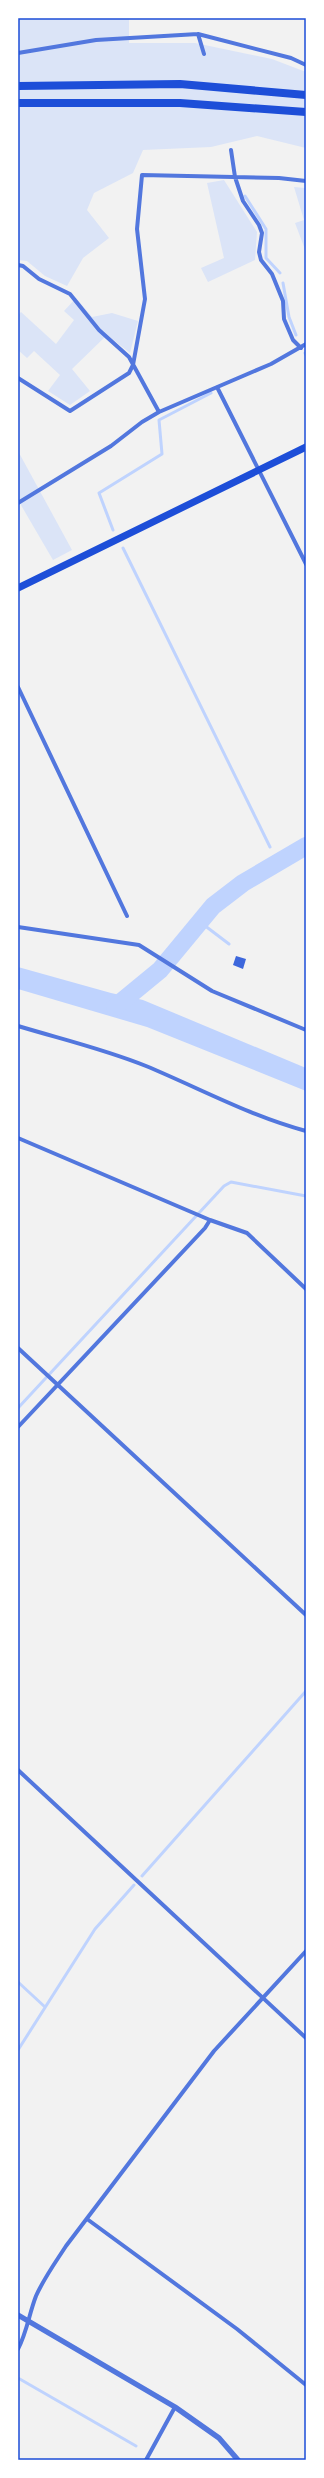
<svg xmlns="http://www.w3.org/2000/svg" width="324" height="2478" viewBox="0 0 324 2478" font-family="'Open Sans',sans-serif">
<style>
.green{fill:#dbe4f7}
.water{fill:#bfd3fe}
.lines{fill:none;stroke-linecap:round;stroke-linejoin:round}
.stream{stroke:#bfd3fe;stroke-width:3}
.river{stroke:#bfd3fe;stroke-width:18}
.building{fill:#3d67dc}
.minor{stroke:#5277de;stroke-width:4}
.tertiary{stroke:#5277de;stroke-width:5.5}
.trunk{stroke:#1d4ed8;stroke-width:7}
.motorway{stroke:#1d4ed8;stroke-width:8}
.neatline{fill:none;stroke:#1d4ed8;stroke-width:1.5}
</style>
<rect width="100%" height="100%" fill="#f2f2f2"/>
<path class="green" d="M 18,18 L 129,18 L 129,43 L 195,43 L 272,59 L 306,72 L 306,148 L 257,136 L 211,147 L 143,150 L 133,173 L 94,193 L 87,210 L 109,238 L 83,258 L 67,286 L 45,276 L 27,261 L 18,260 Z
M 224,180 L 257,232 L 255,260 L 208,282 L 201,268 L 224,258 L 207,183 Z
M 294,187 L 305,188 L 306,191 L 306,252 L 295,223 L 304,220 Z
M 76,298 L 92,317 L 112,313 L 138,321 L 130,353 L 107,335 L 72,369 L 90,391 L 70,405 L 48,391 L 60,375 L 34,351 L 27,358 L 18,350 L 18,315 L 21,312 L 56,344 L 74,320 L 64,311 Z
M 18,451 L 72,550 L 53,560 L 18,500 Z"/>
<path class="water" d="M 18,967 L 111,993 L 143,1000 L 306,1068 L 306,1091 L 147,1027 L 18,989 Z"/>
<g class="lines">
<path class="stream" d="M 245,196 L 266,229 L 266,258 L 280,273
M 283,283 L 289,317 L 296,335
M 305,353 L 306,355
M 113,530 L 99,493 L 162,454 L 159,420 L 211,393
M 123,548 L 270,847
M 200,922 L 229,944
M 18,1408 L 224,1186 L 231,1182 L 306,1196
M 142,1876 L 306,1691
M 18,1982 L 45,2007
M 18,2050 L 95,1929 L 134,1885
M 18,2378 L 136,2446"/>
<path class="river" d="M 115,1007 L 160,970 L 213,906 L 243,883 L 306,846"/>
</g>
<path class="building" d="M 236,956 L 246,959 L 243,969 L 233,965 Z"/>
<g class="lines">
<path class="minor" d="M 198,34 L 204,54
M 18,53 L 96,40 L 198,34 L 291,58 L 306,65
M 231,150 L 235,177 L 243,201 L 259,225 L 262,233 L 259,252 L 261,260 L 272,274 L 283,301 L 284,319 L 293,340 L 301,348
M 18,265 L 23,266 L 39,279 L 70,294 L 99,330 L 129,357 L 159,412
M 18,378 L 70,411 L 129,373 L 133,365 L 145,299 L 137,229 L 142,175 L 279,178 L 306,181
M 217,387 L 306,564
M 18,503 L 111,446 L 142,422 L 159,412 L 271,364 L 306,344
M 18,687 L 127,916
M 18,927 L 139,945 L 212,991 L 306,1030
M 18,1026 C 61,1039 104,1049 146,1066 C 199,1088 250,1116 306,1131
M 18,1138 L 210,1220 L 247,1233 L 306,1289
M 18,1348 L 306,1615
M 18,1427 L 205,1228 L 210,1220
M 18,1770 L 306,2038
M 87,2219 L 237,2329 L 306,2385
M 18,2349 C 27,2332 29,2314 36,2296 C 44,2278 55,2263 66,2246 L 214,2051 L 306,1951
M 146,2460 L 175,2407"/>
<path class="tertiary" d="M 18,2315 L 175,2407 L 219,2438 L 238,2460"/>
<path class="trunk" d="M 18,588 L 306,447"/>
<path class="motorway" d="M 18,86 L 180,84 L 306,95
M 18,103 L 180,103 L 306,112"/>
</g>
<rect width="324" height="2478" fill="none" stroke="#ffffff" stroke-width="38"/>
<rect x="19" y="19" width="286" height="2440" class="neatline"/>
</svg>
